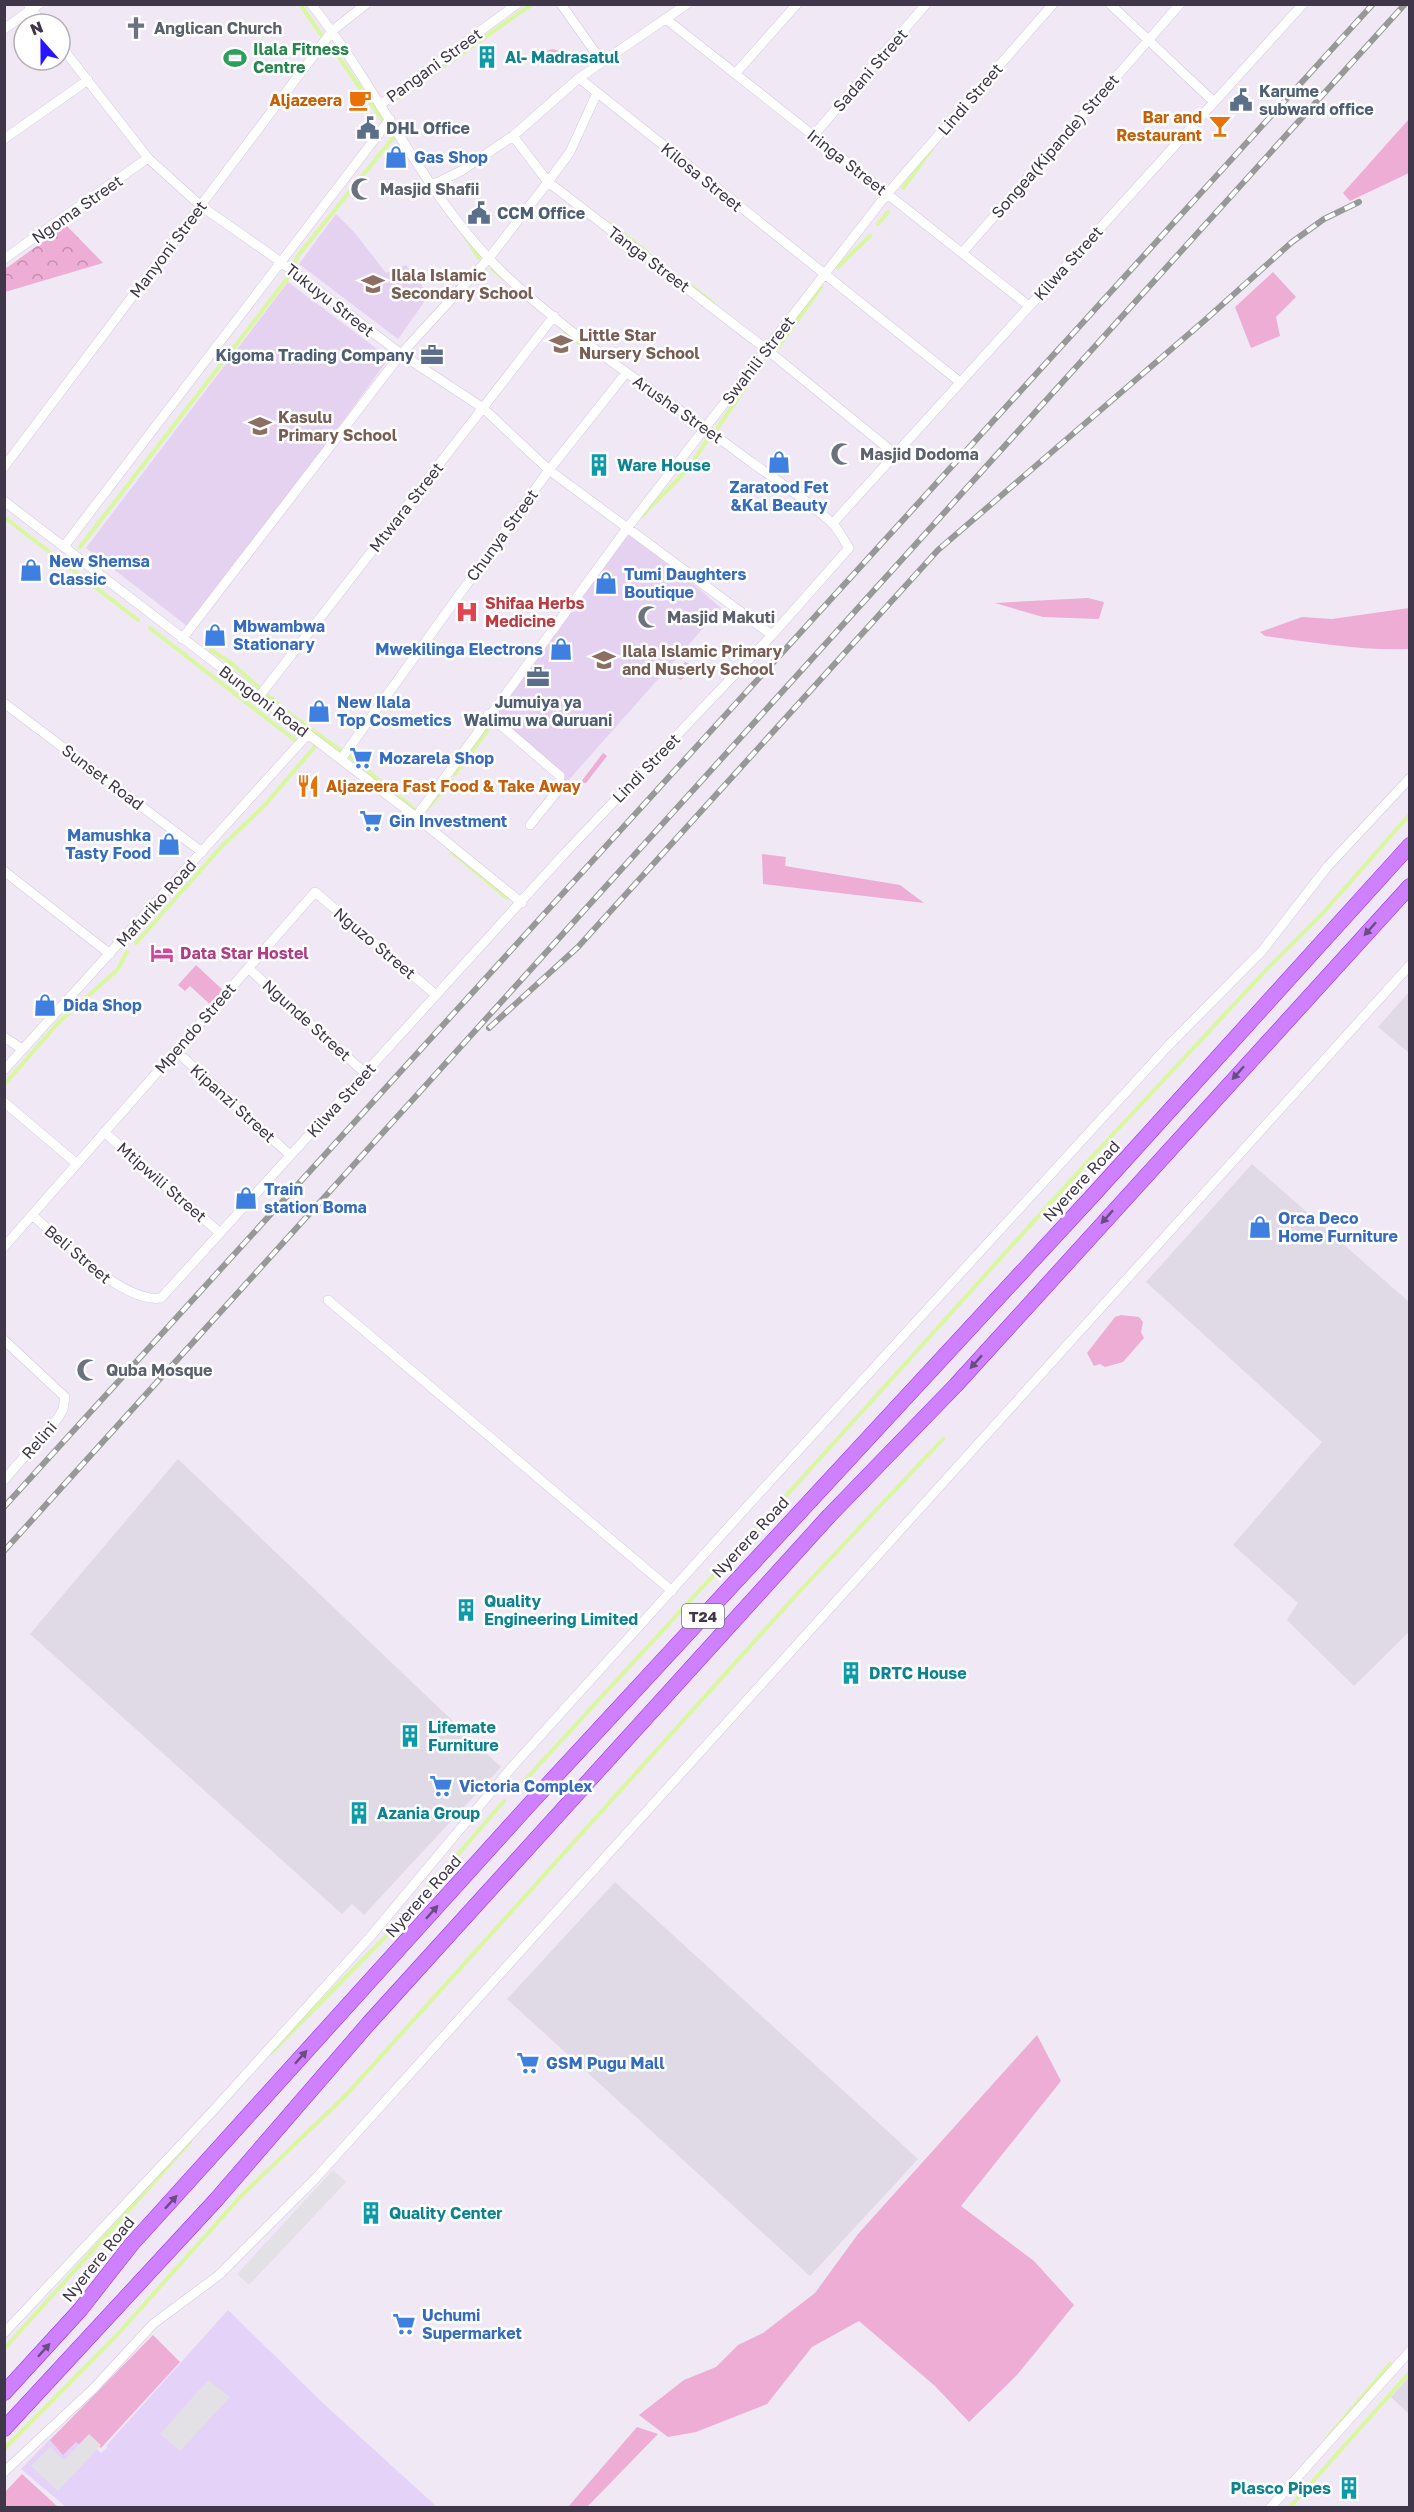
<svg xmlns="http://www.w3.org/2000/svg" width="1414" height="2512" viewBox="0 0 1414 2512" font-family="'Golos Text',sans-serif">
<style>
.commercial{fill:#e5d2f9}
.industrial{fill:#dfdae5}
.education{fill:#e5d1f0}
.grass{fill:#edadd5}
.park{fill:url(#park-crowns)}
.parking{fill:#e3e0e6}
.lines{fill:none;stroke-linecap:round;stroke-linejoin:round}
.stream{stroke:#d9f79f;stroke-width:4}
.minor-casing{stroke:#d6c6e0;stroke-width:10}
.trunk-casing{stroke:#972ceb;stroke-width:16}
.minor{stroke:#fff;stroke-width:9}
.trunk{stroke:#ce80ff;stroke-width:15}
.rail-casing{stroke:#989898;stroke-width:6}
.rail{stroke:#fff;stroke-width:4;stroke-dasharray:11;stroke-linecap:butt}
.oneway{fill:#6b4c80}
.labels{text-anchor:middle;dominant-baseline:central;stroke-width:5;stroke-linejoin:round;paint-order:stroke}
.shield{fill:#fff;stroke:#797280;stroke-width:1.5}
.shield-label{font-size:15px;font-weight:bold;fill:#40364a}
.worship-label{font-size:16px;font-weight:bold;fill:#5b616d;stroke:#fff;text-anchor:start}
.leisure-label{font-size:16px;font-weight:bold;fill:#27864d;stroke:#fff;text-anchor:start}
.culture-label{font-size:16px;font-weight:bold;fill:#0d838f;stroke:#fff;text-anchor:start}
.street-label{font-size:16px;fill:#40364a;stroke:#fff}
.service-label{font-size:16px;font-weight:bold;fill:#4e5e75;stroke:#fff;text-anchor:start}
.food-label{font-size:16px;font-weight:bold;fill:#c56008;stroke:#fff;text-anchor:end}
.shop-label{font-size:16px;font-weight:bold;fill:#366cbe;stroke:#fff;text-anchor:start}
.education-label{font-size:16px;font-weight:bold;fill:#785e54;stroke:#fff;text-anchor:start}
.health-label{font-size:16px;font-weight:bold;fill:#be3a42;stroke:#fff;text-anchor:start}
.hotel-label{font-size:16px;font-weight:bold;fill:#b23c85;stroke:#fff;text-anchor:start}
</style>
<defs>
<pattern id="park-crowns" width="20" height="18" patternUnits="userSpaceOnUse" patternTransform="scale(1.5)"><rect width="20" height="18" fill="#edadd5"/><path d="M2 6a3 3 0 1 1 6 0M12 15a3 3 0 1 1 6 0" fill="none" stroke="#c18eaf"/></pattern>
</defs>
<rect width="100%" height="100%" fill="#f0e8f5"/>
<path class="commercial" d="M 228,2310 L 325,2405 L 437,2507 L 66,2507 L 21,2469 L 50,2439 L 62,2445 L 77,2430 L 101,2453 L 107,2448 L 113,2453 L 106,2446 Z"/>
<path class="industrial" d="M 1409,992 L 1409,1053 L 1378,1027 Z
M 1252,1164 L 1409,1302 L 1409,1632 L 1354,1686 L 1287,1620 L 1298,1603 L 1233,1545 L 1322,1442 L 1146,1282 Z
M 178,1459 L 501,1767 L 364,1915 L 352,1904 L 342,1914 L 30,1634 Z
M 615,1882 L 918,2159 L 810,2276 L 507,1999 Z
M 1409,2377 L 1409,2414 L 1391,2397 Z"/>
<path class="education" d="M 336,214 L 355,233 L 386,273 L 406,265 L 429,295 L 398,339 L 299,264 Z
M 288,282 L 389,358 L 191,629 L 86,548 Z
M 632,530 L 721,608 L 567,782 L 495,712 Z"/>
<path class="grass" d="M 552,49 L 559,51 L 563,56 L 543,62 L 536,55 Z
M 1409,119 L 1409,173 L 1350,201 L 1343,193 Z
M 1273,272 L 1296,297 L 1276,317 L 1280,336 L 1251,348 L 1235,307 Z
M 1088,598 L 1104,602 L 1099,619 L 1043,617 L 995,603 Z
M 1409,608 L 1409,649 C 1364,651 1310,642 1265,636 L 1260,632 L 1302,617 L 1332,619 Z
M 685,662 L 694,666 L 681,680 L 675,675 Z
M 603,753 L 607,756 L 586,783 L 581,782 Z
M 762,854 L 786,857 L 785,866 L 900,885 L 924,903 L 763,884 Z
M 196,965 L 226,993 L 213,1007 L 190,986 L 185,991 L 178,985 Z
M 1121,1315 L 1139,1317 L 1143,1322 L 1141,1332 L 1144,1338 L 1123,1362 L 1105,1367 L 1100,1364 L 1094,1366 L 1087,1353 L 1115,1317 Z
M 1037,2035 L 1061,2081 L 961,2206 L 1034,2261 L 1074,2305 L 1017,2375 L 969,2422 L 935,2386 L 859,2321 L 812,2347 L 767,2404 L 696,2432 L 668,2437 L 639,2415 L 684,2380 L 716,2367 L 738,2345 L 763,2333 L 815,2293 L 858,2234 Z
M 153,2335 L 180,2362 L 101,2448 L 92,2441 L 84,2449 L 76,2442 L 63,2455 L 50,2440 Z
M 637,2427 L 658,2434 L 587,2507 L 568,2507 Z
M 22,2474 L 58,2507 L 5,2507 L 5,2492 Z"/>
<path class="park" d="M 66,225 L 103,263 L 5,292 L 5,269 Z"/>
<path class="parking" d="M 333,2170 L 346,2182 L 249,2285 L 237,2274 Z
M 208,2380 L 230,2397 L 180,2451 L 160,2434 Z
M 89,2434 L 101,2445 L 58,2491 L 31,2466 L 50,2447 L 64,2460 Z"/>
<g class="lines">
<path class="stream" d="M 300,4 L 324,39
M 338,56 L 384,122
M 398,98 L 532,4
M 903,188 L 931,150
M 610,224 L 647,252
M 878,224 L 888,212
M 466,238 L 479,258
M 838,267 L 870,236
M 492,268 L 504,279
M 686,282 L 713,303
M 565,333 L 592,352
M 775,343 L 778,347 L 821,287
M 716,430 L 753,376
M 642,516 L 688,469 L 709,437 L 707,435
M 4,517 L 138,620
M 80,547 L 293,271 L 297,257 L 392,139 L 395,136 L 396,138
M 150,628 L 296,741
M 211,650 L 231,663 L 286,711 L 357,762 L 418,812
M 455,774 L 487,731
M 425,811 L 452,780
M 452,852 L 507,898
M 136,943 L 222,846 L 265,805 L 317,744
M 119,967 L 127,952
M 4,1085 L 58,1023 L 117,970
M 524,1781 L 766,1518 L 1090,1159 L 1267,969 L 1322,914 L 1410,814
M 272,2052 L 396,1926 L 504,1801
M 4,2349 L 190,2142
M 1327,2438 L 1390,2364
M 4,2449 L 116,2336 L 241,2196 L 347,2094 L 798,1593 L 943,1439
M 1289,2508 L 1410,2372"/>
<g class="minor-casing">
<path id="minor" d="M 561,4 L 602,62
M 1110,4 L 1214,102
M 29,6 L 43,24
M 666,19 L 1029,306
M 4,29 L 39,4
M 60,45 L 148,158 L 201,206 L 281,262 L 401,354 L 483,408 L 549,470 L 772,635
M 735,74 L 797,4
M 579,78 L 960,382
M 380,105 L 517,4
M 513,136 L 548,182 L 766,349 L 895,454
M 813,136 L 926,4
M 4,139 L 88,80
M 432,185 L 461,171 L 513,136 L 579,78 L 687,4
M 962,253 L 1180,4
M 4,259 L 148,158
M 4,467 L 332,31 L 366,4
M 4,501 L 416,817 L 522,903
M 833,523 L 1303,4
M 65,545 L 390,119
M 182,639 L 401,354 L 489,258 L 548,182 L 570,152 L 597,93
M 258,698 L 554,316
M 4,703 L 202,852
M 488,714 L 560,776 L 559,789 L 530,825
M 341,759 L 549,470 L 626,373
M 416,817 L 628,527 L 887,194 L 1053,4
M 4,871 L 110,954
M 248,968 L 365,1073
M 4,1037 L 22,1049
M 175,1050 L 290,1155
M 4,1070 L 308,734
M 4,1102 L 76,1163
M 104,1132 L 220,1233
M 32,1215 C 60,1239 124,1304 161,1298 L 565,853 L 772,635 L 849,548 C 843,539 838,528 831,522 C 807,500 778,481 751,462 C 673,403 589,351 516,285 C 429,208 383,94 311,4
M 4,1247 L 315,892 L 436,995
M 328,1300 L 672,1591
M 4,1340 L 65,1397 L 63,1409 L 58,1418 L 4,1480
M 4,2333 L 210,2114 L 370,1937 L 512,1767 L 753,1500 L 1169,1045 L 1262,951 L 1328,866 L 1410,778
M 4,2472 L 94,2388 L 153,2324 L 219,2275 L 315,2179 L 1410,965
M 1270,2508 L 1410,2351"/>
</g>
<g class="trunk-casing">
<path id="trunk" d="M 4,2393 L 80,2310 L 131,2245 L 528,1806 L 1095,1193 L 1410,845
M 4,2429 L 216,2200 L 369,2023 L 829,1516 L 956,1385 L 1410,886"/>
</g>
<use href="#minor" class="minor"/>
<use href="#trunk" class="trunk"/>
<g class="rail-casing">
<path id="rail" d="M 489,1028 L 578,947 L 938,550 L 1204,321 L 1292,242 L 1324,219 L 1359,202
M 4,1507 L 1373,4
M 4,1551 L 1405,4"/>
</g>
<use href="#rail" class="rail"/>
</g>
<defs><path id="oneway-solid" d="M-6-.8H1V-3.2L6.5 0L1 3.2V.8H-6Z" transform="scale(1.5)"/></defs>
<g class="oneway">
<use href="#oneway-solid" transform="translate(1370 929) rotate(132)"/>
<use href="#oneway-solid" transform="translate(1238 1073) rotate(132)"/>
<use href="#oneway-solid" transform="translate(1107 1217) rotate(132)"/>
<use href="#oneway-solid" transform="translate(976 1362) rotate(132)"/>
<use href="#oneway-solid" transform="translate(432 1912) rotate(-48)"/>
<use href="#oneway-solid" transform="translate(301 2057) rotate(-48)"/>
<use href="#oneway-solid" transform="translate(171 2202) rotate(-48)"/>
<use href="#oneway-solid" transform="translate(44 2350) rotate(-48)"/>
</g>
<defs>
<g id="church-bare" transform="scale(1.8)"><path d="M-1.2-6h2.4v3.5h3.3v2.4h-3.3V6h-2.4V-.1h-3.3v-2.4h3.3Z" fill="#6b7280" stroke="#fff" stroke-width="2.5" paint-order="stroke"/></g>
<g id="building-bare" transform="scale(1.8)"><path d="M-4-6H4V6H1V3H-1V6H-4ZM-2.5-4.3h1.7v1.8h-1.7ZM.8-4.3h1.7v1.8H.8ZM-2.5-1h1.7V.8h-1.7ZM.8-1h1.7V.8H.8Z" fill="#0f9aa8" stroke="#fff" stroke-width="2.5" paint-order="stroke"/></g>
<g id="stadium-bare" transform="scale(1.8)"><path d="M0-5a6.5 5 0 1 0 0 10a6.5 5 0 1 0 0-10ZM-3.5-1.8h7v3.6h-7Z" fill="#2e9e5b" stroke="#fff" stroke-width="2.5" paint-order="stroke"/></g>
<g id="cafe-bare" transform="scale(1.8)"><path d="M-5.5-4.5H6V0H3Q3 3.5 0 3.5H-2.5Q-5.5 3.5-5.5 0ZM3-3.2v2h1.7v-2ZM-6 4.5H4V6H-6Z" fill="#e8710a" stroke="#fff" stroke-width="2.5" paint-order="stroke"/></g>
<g id="civic-bare" transform="scale(1.8)"><path d="M-.6-6.5H3V-4.5H.6V-3L4-1V1h2V6H-6V1h2V-1L-.6-3ZM-1.2 2.5V6h2.4V2.5Z" fill="#5c6f8a" stroke="#fff" stroke-width="2.5" paint-order="stroke"/></g>
<g id="bar-bare" transform="scale(1.8)"><path d="M-6-5H6L.8 .8V4.5H3.5V6h-7V4.5H-.8V.8Z" fill="#e8710a" stroke="#fff" stroke-width="2.5" paint-order="stroke"/></g>
<g id="shop-bare" transform="scale(1.8)"><path d="M-5-2.5h2.3a2.7 3.5 0 0 1 5.4 0H5L5.5 6h-11ZM-1.5-2.5h3a1.5 2.3 0 0 0-3 0Z" fill="#3f7fe0" stroke="#fff" stroke-width="2.5" paint-order="stroke"/></g>
<g id="mosque-bare" transform="scale(1.8)"><path d="M3.5-4.9A6 6 0 1 0 3.5 4.9A5 5 0 1 1 3.5-4.9Z" fill="#6b7280" stroke="#fff" stroke-width="2.5" paint-order="stroke"/></g>
<g id="school-bare" transform="scale(1.8)"><path d="M0-5L7-2L0 1L-7-2ZM-4 1L0 2.5L4 1V4Q0 6-4 4Z" fill="#8d6e63" stroke="#fff" stroke-width="2.5" paint-order="stroke"/></g>
<g id="office-bare" transform="scale(1.8)"><path d="M-6-3h4V-5.5h4V-3h4V5H-6ZM-1-4.5V-3h2v-1.5ZM-6 0V1H6V0Z" fill="#5c6f8a" stroke="#fff" stroke-width="2.5" paint-order="stroke"/></g>
<g id="hospital-bare" transform="scale(1.8)"><path d="M-5-5h3v3.5h4V-5h3V5h-3V1.5h-4V5h-3Z" fill="#e0444e" stroke="#fff" stroke-width="2.5" paint-order="stroke"/></g>
<g id="supermarket-bare" transform="scale(1.8)"><path d="M-6-5.5h2.5l.6 2H6L4.5 2H-2.5L-4.4-4H-6ZM-1.5 3.2a1.3 1.3 0 1 0 .1 0ZM3 3.2a1.3 1.3 0 1 0 .1 0Z" fill="#3f7fe0" stroke="#fff" stroke-width="2.5" paint-order="stroke"/></g>
<g id="restaurant-bare" transform="scale(1.8)"><path d="M-5-6h1v4h1v-4h1v4h1v-4h1v5L-1.5 .5V6h-2V.5L-5-1ZM5-6V6H3V1.5H1.5Q1.5-4 5-6Z" fill="#e8710a" stroke="#fff" stroke-width="2.5" paint-order="stroke"/></g>
<g id="hotel-bare" transform="scale(1.8)"><path d="M-6-4.5h1.5V1H6V5H4.5V3h-9V5H-6ZM-4 0a1.8 1.8 0 1 1 3.6 0ZM.5 0V-2.5h3Q6-2.5 6 0Z" fill="#d1479c" stroke="#fff" stroke-width="2.5" paint-order="stroke"/></g>
</defs>
<g fill-rule="evenodd">
<use href="#church-bare" x="136" y="28"/>
<use href="#building-bare" x="487" y="57"/>
<use href="#stadium-bare" x="235" y="58"/>
<use href="#cafe-bare" x="360" y="100"/>
<use href="#civic-bare" x="1241" y="100"/>
<use href="#bar-bare" x="1220" y="126"/>
<use href="#civic-bare" x="368" y="128"/>
<use href="#shop-bare" x="396" y="157"/>
<use href="#mosque-bare" x="362" y="189"/>
<use href="#civic-bare" x="479" y="213"/>
<use href="#school-bare" x="373" y="284"/>
<use href="#school-bare" x="561" y="344"/>
<use href="#office-bare" x="432" y="355"/>
<use href="#school-bare" x="260" y="426"/>
<use href="#mosque-bare" x="842" y="454"/>
<use href="#shop-bare" x="779" y="462"/>
<use href="#building-bare" x="599" y="465"/>
<use href="#shop-bare" x="31" y="570"/>
<use href="#shop-bare" x="606" y="583"/>
<use href="#hospital-bare" x="467" y="612"/>
<use href="#mosque-bare" x="649" y="617"/>
<use href="#shop-bare" x="215" y="635"/>
<use href="#shop-bare" x="561" y="649"/>
<use href="#school-bare" x="604" y="660"/>
<use href="#office-bare" x="538" y="677"/>
<use href="#shop-bare" x="319" y="711"/>
<use href="#supermarket-bare" x="361" y="758"/>
<use href="#restaurant-bare" x="308" y="786"/>
<use href="#supermarket-bare" x="371" y="821"/>
<use href="#shop-bare" x="169" y="844"/>
<use href="#hotel-bare" x="162" y="953"/>
<use href="#shop-bare" x="45" y="1005"/>
<use href="#shop-bare" x="246" y="1198"/>
<use href="#shop-bare" x="1260" y="1227"/>
<use href="#mosque-bare" x="88" y="1370"/>
<use href="#building-bare" x="466" y="1610"/>
<use href="#building-bare" x="851" y="1673"/>
<use href="#building-bare" x="410" y="1736"/>
<use href="#supermarket-bare" x="441" y="1786"/>
<use href="#building-bare" x="359" y="1813"/>
<use href="#supermarket-bare" x="528" y="2063"/>
<use href="#building-bare" x="371" y="2213"/>
<use href="#supermarket-bare" x="404" y="2324"/>
<use href="#building-bare" x="1349" y="2488"/>
</g>
<g class="labels">
<rect class="shield" x="682" y="1604" width="42" height="24" rx="4.5"/>
<g class="shield-label">
<text x="703" y="1616">T24</text>
</g>
<g class="worship-label">
<text x="154" y="28">Anglican Church</text>
<text x="380" y="189">Masjid Shafii</text>
<text x="860" y="454">Masjid Dodoma</text>
<text x="667" y="617">Masjid Makuti</text>
<text x="106" y="1370">Quba Mosque</text>
</g>
<g class="leisure-label">
<text x="253" y="49">Ilala Fitness<tspan x="253" dy="18">Centre</tspan></text>
</g>
<g class="culture-label">
<text x="505" y="57">Al- Madrasatul</text>
<text x="617" y="465">Ware House</text>
<text x="484" y="1601">Quality<tspan x="484" dy="18">Engineering Limited</tspan></text>
<text x="869" y="1673">DRTC House</text>
<text x="428" y="1727">Lifemate<tspan x="428" dy="18">Furniture</tspan></text>
<text x="377" y="1813">Azania Group</text>
<text x="389" y="2213">Quality Center</text>
<text x="1331" y="2488" text-anchor="end">Plasco Pipes</text>
</g>
<g class="street-label">
<text transform="translate(434 65) rotate(-36)">Pangani Street</text>
<text transform="translate(870 70) rotate(-49)">Sadani Street</text>
<text transform="translate(970 99) rotate(-49)">Lindi Street</text>
<text transform="translate(1055 146) rotate(-49)">Songea(Kipande) Street</text>
<text transform="translate(847 162) rotate(38)">Iringa Street</text>
<text transform="translate(702 177) rotate(39)">Kilosa Street</text>
<text transform="translate(77 209) rotate(-35)">Ngoma Street</text>
<text transform="translate(168 249) rotate(-53)">Manyoni Street</text>
<text transform="translate(649 259) rotate(37)">Tanga Street</text>
<text transform="translate(1068 263) rotate(-48)">Kilwa Street</text>
<text transform="translate(330 300) rotate(38)">Tukuyu Street</text>
<text transform="translate(758 360) rotate(-52)">Swahili Street</text>
<text transform="translate(678 409) rotate(35)">Arusha Street</text>
<text transform="translate(406 507) rotate(-52)">Mtwara Street</text>
<text transform="translate(502 535) rotate(-54)">Chunya Street</text>
<text transform="translate(264 701) rotate(37)">Bungoni Road</text>
<text transform="translate(646 768) rotate(-46)">Lindi Street</text>
<text transform="translate(103 777) rotate(37)">Sunset Road</text>
<text transform="translate(156 903) rotate(-48)">Mafuriko Road</text>
<text transform="translate(375 943) rotate(40)">Nguzo Street</text>
<text transform="translate(307 1020) rotate(42)">Ngunde Street</text>
<text transform="translate(195 1028) rotate(-49)">Mpendo Street</text>
<text transform="translate(341 1100) rotate(-48)">Kilwa Street</text>
<text transform="translate(233 1103) rotate(42)">Kipanzi Street</text>
<text transform="translate(1081 1181) rotate(-47)">Nyerere Road</text>
<text transform="translate(162 1182) rotate(41)">Mtipwili Street</text>
<text transform="translate(78 1254) rotate(40)">Beli Street</text>
<text transform="translate(39 1440) rotate(-49)">Relini</text>
<text transform="translate(750 1537) rotate(-47)">Nyerere Road</text>
<text transform="translate(423 1896) rotate(-48)">Nyerere Road</text>
<text transform="translate(98 2259) rotate(-51)">Nyerere Road</text>
</g>
<g class="service-label">
<text x="1259" y="91">Karume<tspan x="1259" dy="18">subward office</tspan></text>
<text x="386" y="128">DHL Office</text>
<text x="497" y="213">CCM Office</text>
<text x="414" y="355" text-anchor="end">Kigoma Trading Company</text>
<text x="538" y="702" text-anchor="middle">Jumuiya ya<tspan x="538" dy="18">Walimu wa Quruani</tspan></text>
</g>
<g class="food-label">
<text x="342" y="100">Aljazeera</text>
<text x="1202" y="117">Bar and<tspan x="1202" dy="18">Restaurant</tspan></text>
<text x="326" y="786" text-anchor="start">Aljazeera Fast Food &amp; Take Away</text>
</g>
<g class="shop-label">
<text x="414" y="157">Gas Shop</text>
<text x="779" y="487" text-anchor="middle">Zaratood Fet<tspan x="779" dy="18">&amp;Kal Beauty</tspan></text>
<text x="49" y="561">New Shemsa<tspan x="49" dy="18">Classic</tspan></text>
<text x="624" y="574">Tumi Daughters<tspan x="624" dy="18">Boutique</tspan></text>
<text x="233" y="626">Mbwambwa<tspan x="233" dy="18">Stationary</tspan></text>
<text x="543" y="649" text-anchor="end">Mwekilinga Electrons</text>
<text x="337" y="702">New Ilala<tspan x="337" dy="18">Top Cosmetics</tspan></text>
<text x="379" y="758">Mozarela Shop</text>
<text x="389" y="821">Gin Investment</text>
<text x="151" y="835" text-anchor="end">Mamushka<tspan x="151" dy="18">Tasty Food</tspan></text>
<text x="63" y="1005">Dida Shop</text>
<text x="264" y="1189">Train<tspan x="264" dy="18">station Boma</tspan></text>
<text x="1278" y="1218">Orca Deco<tspan x="1278" dy="18">Home Furniture</tspan></text>
<text x="459" y="1786">Victoria Complex</text>
<text x="546" y="2063">GSM Pugu Mall</text>
<text x="422" y="2315">Uchumi<tspan x="422" dy="18">Supermarket</tspan></text>
</g>
<g class="education-label">
<text x="391" y="275">Ilala Islamic<tspan x="391" dy="18">Secondary School</tspan></text>
<text x="579" y="335">Little Star<tspan x="579" dy="18">Nursery School</tspan></text>
<text x="278" y="417">Kasulu<tspan x="278" dy="18">Primary School</tspan></text>
<text x="622" y="651">Ilala Islamic Primary<tspan x="622" dy="18">and Nuserly School</tspan></text>
</g>
<g class="health-label">
<text x="485" y="603">Shifaa Herbs<tspan x="485" dy="18">Medicine</tspan></text>
</g>
<g class="hotel-label">
<text x="180" y="953">Data Star Hostel</text>
</g>
</g>
<rect width="1414" height="2512" fill="none" stroke="#40364a" stroke-width="12"/>
<g transform="translate(42 42) rotate(339)"><circle r="28" fill="#ffffff" stroke="#b3afb7" stroke-width="1.5"/>
<path d="M0-4.5L10 22L0 15L-10 22Z" fill="#2815ff"/>
<text y="-9" font-size="16" font-weight="bold" text-anchor="middle" fill="#40364a">N</text>
</g>
</svg>
